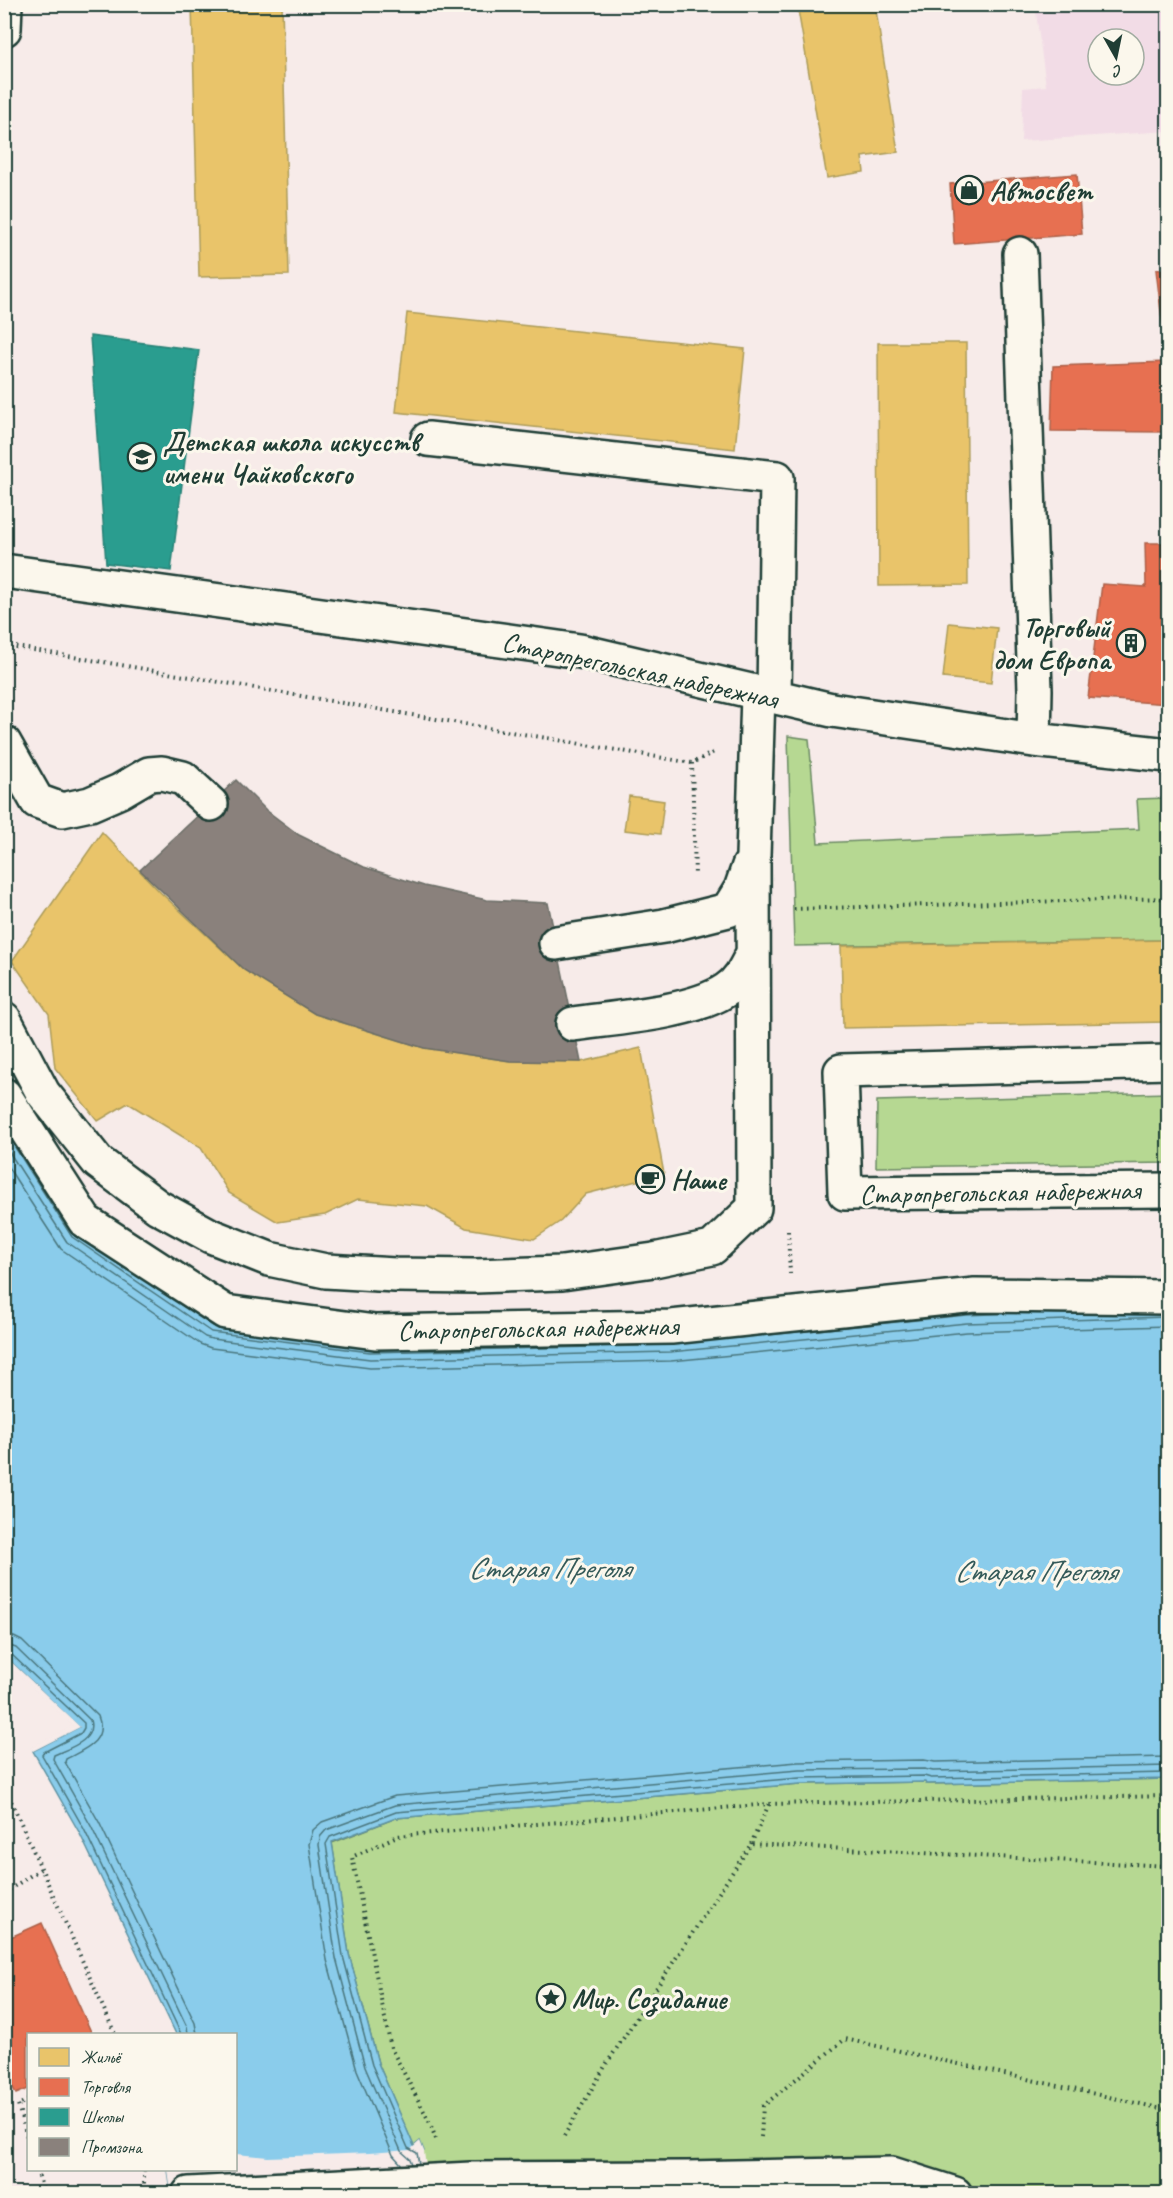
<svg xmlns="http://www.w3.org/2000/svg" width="1173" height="2198" viewBox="0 0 1173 2198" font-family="Caveat,sans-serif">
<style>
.built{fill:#f2dce6;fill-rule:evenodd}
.green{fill:#b6d892;stroke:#6a8a63;stroke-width:1.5}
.water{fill:#8acceb;stroke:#5f93a2;stroke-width:1.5}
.pier{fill:#f7ebe9}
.homes{fill:#e9c46a;stroke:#ac9c5a;stroke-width:1.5}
.shops{fill:#e76f51;stroke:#ab6048;stroke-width:1.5}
.schools{fill:#2a9d8f;stroke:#278074;stroke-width:1.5}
.industry{fill:#8a817c;stroke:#6a6d66;stroke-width:1.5}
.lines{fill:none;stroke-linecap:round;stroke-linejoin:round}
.shore{stroke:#4a767d;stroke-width:1.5}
.minor-casing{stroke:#1f3d34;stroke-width:38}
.path{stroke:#1f3d34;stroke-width:4;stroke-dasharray:1.5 4.5;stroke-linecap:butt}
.minor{stroke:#fbf7ec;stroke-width:33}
.labels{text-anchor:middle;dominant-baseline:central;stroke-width:6;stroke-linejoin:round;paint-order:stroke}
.poi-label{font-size:28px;font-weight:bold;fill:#1f3d34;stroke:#fbf7ec;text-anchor:start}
.street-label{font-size:28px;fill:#1f3d34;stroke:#fbf7ec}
.water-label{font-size:30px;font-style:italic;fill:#345a59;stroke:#fbf7ec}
</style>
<rect width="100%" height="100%" fill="#f7ebe9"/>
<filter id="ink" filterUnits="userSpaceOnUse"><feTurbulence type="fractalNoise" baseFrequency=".0167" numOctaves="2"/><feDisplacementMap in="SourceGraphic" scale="12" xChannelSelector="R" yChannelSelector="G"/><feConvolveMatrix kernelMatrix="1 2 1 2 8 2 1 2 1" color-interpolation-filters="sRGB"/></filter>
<g filter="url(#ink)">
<path class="built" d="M 1035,5 L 1168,5 L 1168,131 L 1021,141 L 1023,88 L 1046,86 ZM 1098,39 L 1134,39 L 1134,75 L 1098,75 Z"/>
<path class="green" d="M 788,736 L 809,739 L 818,843 L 1139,829 L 1137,799 L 1168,798 L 1168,940 L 794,946 Z
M 1168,1093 L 1168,1163 L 876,1167 L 877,1101 Z
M 1168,1779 L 1168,2193 L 429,2193 L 420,2142 L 414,2147 L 378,2063 L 349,1954 L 332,1843 L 396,1818 L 800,1784 L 926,1782 L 927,1784 Z"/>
<path class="water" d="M 4,1119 L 76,1232 L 213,1326 L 370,1346 L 966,1309 L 1168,1304 L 1168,1779 L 926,1784 L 925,1782 L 800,1784 L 396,1818 L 332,1842 L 349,1954 L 378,2063 L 414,2146 L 420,2141 L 424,2151 L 171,2193 L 168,2170 L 236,2170 L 236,2034 L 176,2034 L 79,1832 L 33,1751 L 79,1727 L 5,1656 Z"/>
<path class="pier" d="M 5,1656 L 80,1727 L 33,1751 L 31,1748 L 74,1726 L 4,1660 Z
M 420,2141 L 424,2151 L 429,2193 L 171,2194 L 168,2170 L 236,2170 L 236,2154 L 268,2157 L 369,2153 L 410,2150 Z"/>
<path class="homes" d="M 192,4 L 282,4 L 289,275 L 199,277 Z
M 797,4 L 875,4 L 898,152 L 862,157 L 864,172 L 827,178 Z
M 407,313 L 745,349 L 735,449 L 396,412 Z
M 878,343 L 966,343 L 968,585 L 879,586 Z
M 949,623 L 997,628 L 991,683 L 943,678 Z
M 629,796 L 664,801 L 660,834 L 624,830 Z
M 102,832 L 161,893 L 244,970 L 315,1014 L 424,1048 L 510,1061 L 581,1062 L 641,1048 L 664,1174 L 586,1194 L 561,1221 L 534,1239 L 466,1228 L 427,1206 L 358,1199 L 325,1215 L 278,1222 L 229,1193 L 201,1148 L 128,1103 L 98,1121 L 55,1068 L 49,1014 L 12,961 Z
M 1168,940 L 1168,1022 L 843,1028 L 841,946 Z"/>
<path class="shops" d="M 1077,174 L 1082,234 L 954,244 L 950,184 Z
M 1168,269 L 1168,467 L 1164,432 L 1051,431 L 1053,366 L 1167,362 L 1156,270 Z
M 1145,543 L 1168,543 L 1168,704 L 1088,698 L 1102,584 L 1146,587 Z
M 42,1923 L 92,2034 L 28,2034 L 28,2089 L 16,2094 L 4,2068 L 4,1940 Z"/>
<path class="schools" d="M 90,336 L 199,350 L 171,571 L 106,563 Z"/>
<path class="industry" d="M 236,780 L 266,810 L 299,835 L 364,867 L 424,886 L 487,900 L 548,903 L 581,1062 L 510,1061 L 424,1048 L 315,1014 L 244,970 L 140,870 Z"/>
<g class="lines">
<path class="shore" d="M 4,1130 L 72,1237 L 211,1332 L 370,1352 L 639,1346
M 4,1144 L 67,1242 L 205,1337 L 212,1339 L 370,1359 L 670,1352 L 967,1323 L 1168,1317
M 4,1161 L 61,1249 L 200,1344 L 211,1348 L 370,1368 L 671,1361 L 967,1332 L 1168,1326
M 737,1338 L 966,1315 L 1015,1313
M 4,1635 L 14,1637 L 22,1641 L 98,1716 C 108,1741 85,1749 66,1759 L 65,1762 L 99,1822 L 195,2023 L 197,2034
M 4,1644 L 16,1648 L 90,1720 C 96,1741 69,1748 54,1755 L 53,1759 L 91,1826 L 187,2027 L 188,2034
M 4,1652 L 11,1654 L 84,1723 L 84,1728 L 81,1733 L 44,1752 L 42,1755 L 84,1829 L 181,2034
M 412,2164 L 410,2159 L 401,2151 L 365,2067 L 336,1958 L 319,1845 L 320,1837 L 326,1830 L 395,1805 L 799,1770 L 924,1769 L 933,1771 L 1168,1766
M 419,2164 L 417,2153 L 408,2148 L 372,2065 L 343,1956 L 326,1844 L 330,1837 L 396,1812 L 800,1778 L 924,1776 L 931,1778 L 1168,1773
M 402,2165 L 393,2155 L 357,2070 L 327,1960 L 309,1844 L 313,1830 L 322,1822 L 395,1796 L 798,1762 L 924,1760 L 935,1762 L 1168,1757"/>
<g class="minor-casing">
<path id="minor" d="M 4,29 L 5,4
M 1020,254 L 1035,690 L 1034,740
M 428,439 L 777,478 L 774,697
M 4,571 L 580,651 L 832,710 L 1034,740 L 1168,755
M 4,743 L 37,801 L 62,810 L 90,804 L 120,791 L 149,774 L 162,773 L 183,778 L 211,804
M 556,943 L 664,926 L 728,910 L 741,889 L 749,866
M 4,1019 L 43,1093 L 98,1162 L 158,1207 L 211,1236 L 269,1259 L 326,1271 L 395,1275 L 475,1276 L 562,1273 L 654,1260 L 712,1248 L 754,1208 L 753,856 L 758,694
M 573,1024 C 615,1018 692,1013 726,990 C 740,981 746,967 753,953
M 1168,1062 L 841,1071 L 845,1193 L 1168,1190
M 4,1095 L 85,1221 L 225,1312 L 375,1332 L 671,1327 L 975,1295 L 1168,1297
M 189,2194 L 471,2179 L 687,2178 L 892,2174 L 955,2194"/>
</g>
<path class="path" d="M 4,645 L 692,763 L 714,752
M 692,763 L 695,876
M 794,909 L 1168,898
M 788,1231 L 790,1274
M 4,1785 L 115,2034
M 751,1844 L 769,1804
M 4,1893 L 42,1868
M 28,2100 L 18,2105 L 28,2141
M 564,2136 L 607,2063 L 751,1844 L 1168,1866
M 761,2137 L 763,2106 L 845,2039 L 1168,2110
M 436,2139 L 429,2121 L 391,2048 L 352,1857 L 397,1836 L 769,1804 L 1168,1796
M 37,2170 L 44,2194
M 144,2170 L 144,2194"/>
<use href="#minor" class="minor"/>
</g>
</g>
<defs>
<g id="shop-ring" transform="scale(1.5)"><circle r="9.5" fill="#fbf7ec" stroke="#1f3d34" stroke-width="1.5"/><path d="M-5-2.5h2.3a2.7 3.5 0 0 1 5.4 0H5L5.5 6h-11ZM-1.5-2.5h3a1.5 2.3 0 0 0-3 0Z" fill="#1f3d34"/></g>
<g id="school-ring" transform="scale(1.5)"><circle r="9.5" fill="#fbf7ec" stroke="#1f3d34" stroke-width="1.5"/><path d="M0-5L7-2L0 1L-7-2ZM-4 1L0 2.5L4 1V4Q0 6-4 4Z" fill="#1f3d34"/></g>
<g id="building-ring" transform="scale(1.5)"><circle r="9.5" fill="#fbf7ec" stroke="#1f3d34" stroke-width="1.5"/><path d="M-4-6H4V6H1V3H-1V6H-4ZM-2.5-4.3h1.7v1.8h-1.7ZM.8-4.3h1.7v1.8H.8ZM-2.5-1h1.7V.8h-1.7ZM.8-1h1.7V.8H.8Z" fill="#1f3d34"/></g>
<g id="cafe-ring" transform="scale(1.5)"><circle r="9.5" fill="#fbf7ec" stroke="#1f3d34" stroke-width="1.5"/><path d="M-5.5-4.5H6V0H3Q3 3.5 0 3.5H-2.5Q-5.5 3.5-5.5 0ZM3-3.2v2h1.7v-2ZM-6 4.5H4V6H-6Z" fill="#1f3d34"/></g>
<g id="sight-ring" transform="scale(1.5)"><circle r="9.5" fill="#fbf7ec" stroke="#1f3d34" stroke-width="1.5"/><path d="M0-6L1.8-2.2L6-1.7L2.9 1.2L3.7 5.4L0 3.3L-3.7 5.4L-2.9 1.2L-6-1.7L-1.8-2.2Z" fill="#1f3d34"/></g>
</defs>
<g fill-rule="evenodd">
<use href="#shop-ring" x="969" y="190"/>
<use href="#school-ring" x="142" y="457"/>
<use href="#building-ring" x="1131" y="643"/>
<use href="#cafe-ring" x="650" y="1179"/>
<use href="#sight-ring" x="551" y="1998"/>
</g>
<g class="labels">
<g class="poi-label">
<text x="990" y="190">Автосвет</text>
<text x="163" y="441">Детская школа искусств<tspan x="163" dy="32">имени Чайковского</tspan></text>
<text x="1110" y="627" text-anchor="end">Торговый<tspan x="1110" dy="32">дом Европа</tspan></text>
<text x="671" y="1179">Наше</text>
<text x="572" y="1998">Мир. Созидание</text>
</g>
<g class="street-label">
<text transform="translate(640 670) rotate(12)">Старопрегольская набережная</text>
<text transform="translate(1000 1192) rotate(-1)">Старопрегольская набережная</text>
<text transform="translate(538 1328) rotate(-1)">Старопрегольская набережная</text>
</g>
<g class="water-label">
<text x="549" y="1568">Старая Преголя</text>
<text x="1035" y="1571">Старая Преголя</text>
</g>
</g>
<rect width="1173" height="2198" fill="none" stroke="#fbf7ec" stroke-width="24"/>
<rect x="12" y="12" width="1149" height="2174" fill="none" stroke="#1f3d34" stroke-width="2" filter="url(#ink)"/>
<rect x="27" y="2033" width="210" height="138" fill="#fbf7ec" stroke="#a3ada2" stroke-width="1.5"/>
<rect x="39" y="2048" width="30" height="18" fill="#e9c46a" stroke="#a3ada2" stroke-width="1.5"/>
<text x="81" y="2063" font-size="18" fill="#1f3d34">Жильё</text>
<rect x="39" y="2078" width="30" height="18" fill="#e76f51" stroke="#a3ada2" stroke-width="1.5"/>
<text x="81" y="2093" font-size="18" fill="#1f3d34">Торговля</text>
<rect x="39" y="2108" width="30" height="18" fill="#2a9d8f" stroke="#a3ada2" stroke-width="1.5"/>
<text x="81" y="2123" font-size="18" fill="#1f3d34">Школы</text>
<rect x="39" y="2138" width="30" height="18" fill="#8a817c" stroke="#a3ada2" stroke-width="1.5"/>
<text x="81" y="2153" font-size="18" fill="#1f3d34">Промзона</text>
<g transform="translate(1116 57) rotate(171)"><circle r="28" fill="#fbf7ec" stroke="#a3ada2" stroke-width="1.5"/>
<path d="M0-4.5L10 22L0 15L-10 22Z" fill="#1f3d34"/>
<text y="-9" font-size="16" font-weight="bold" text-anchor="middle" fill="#1f3d34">С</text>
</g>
</svg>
